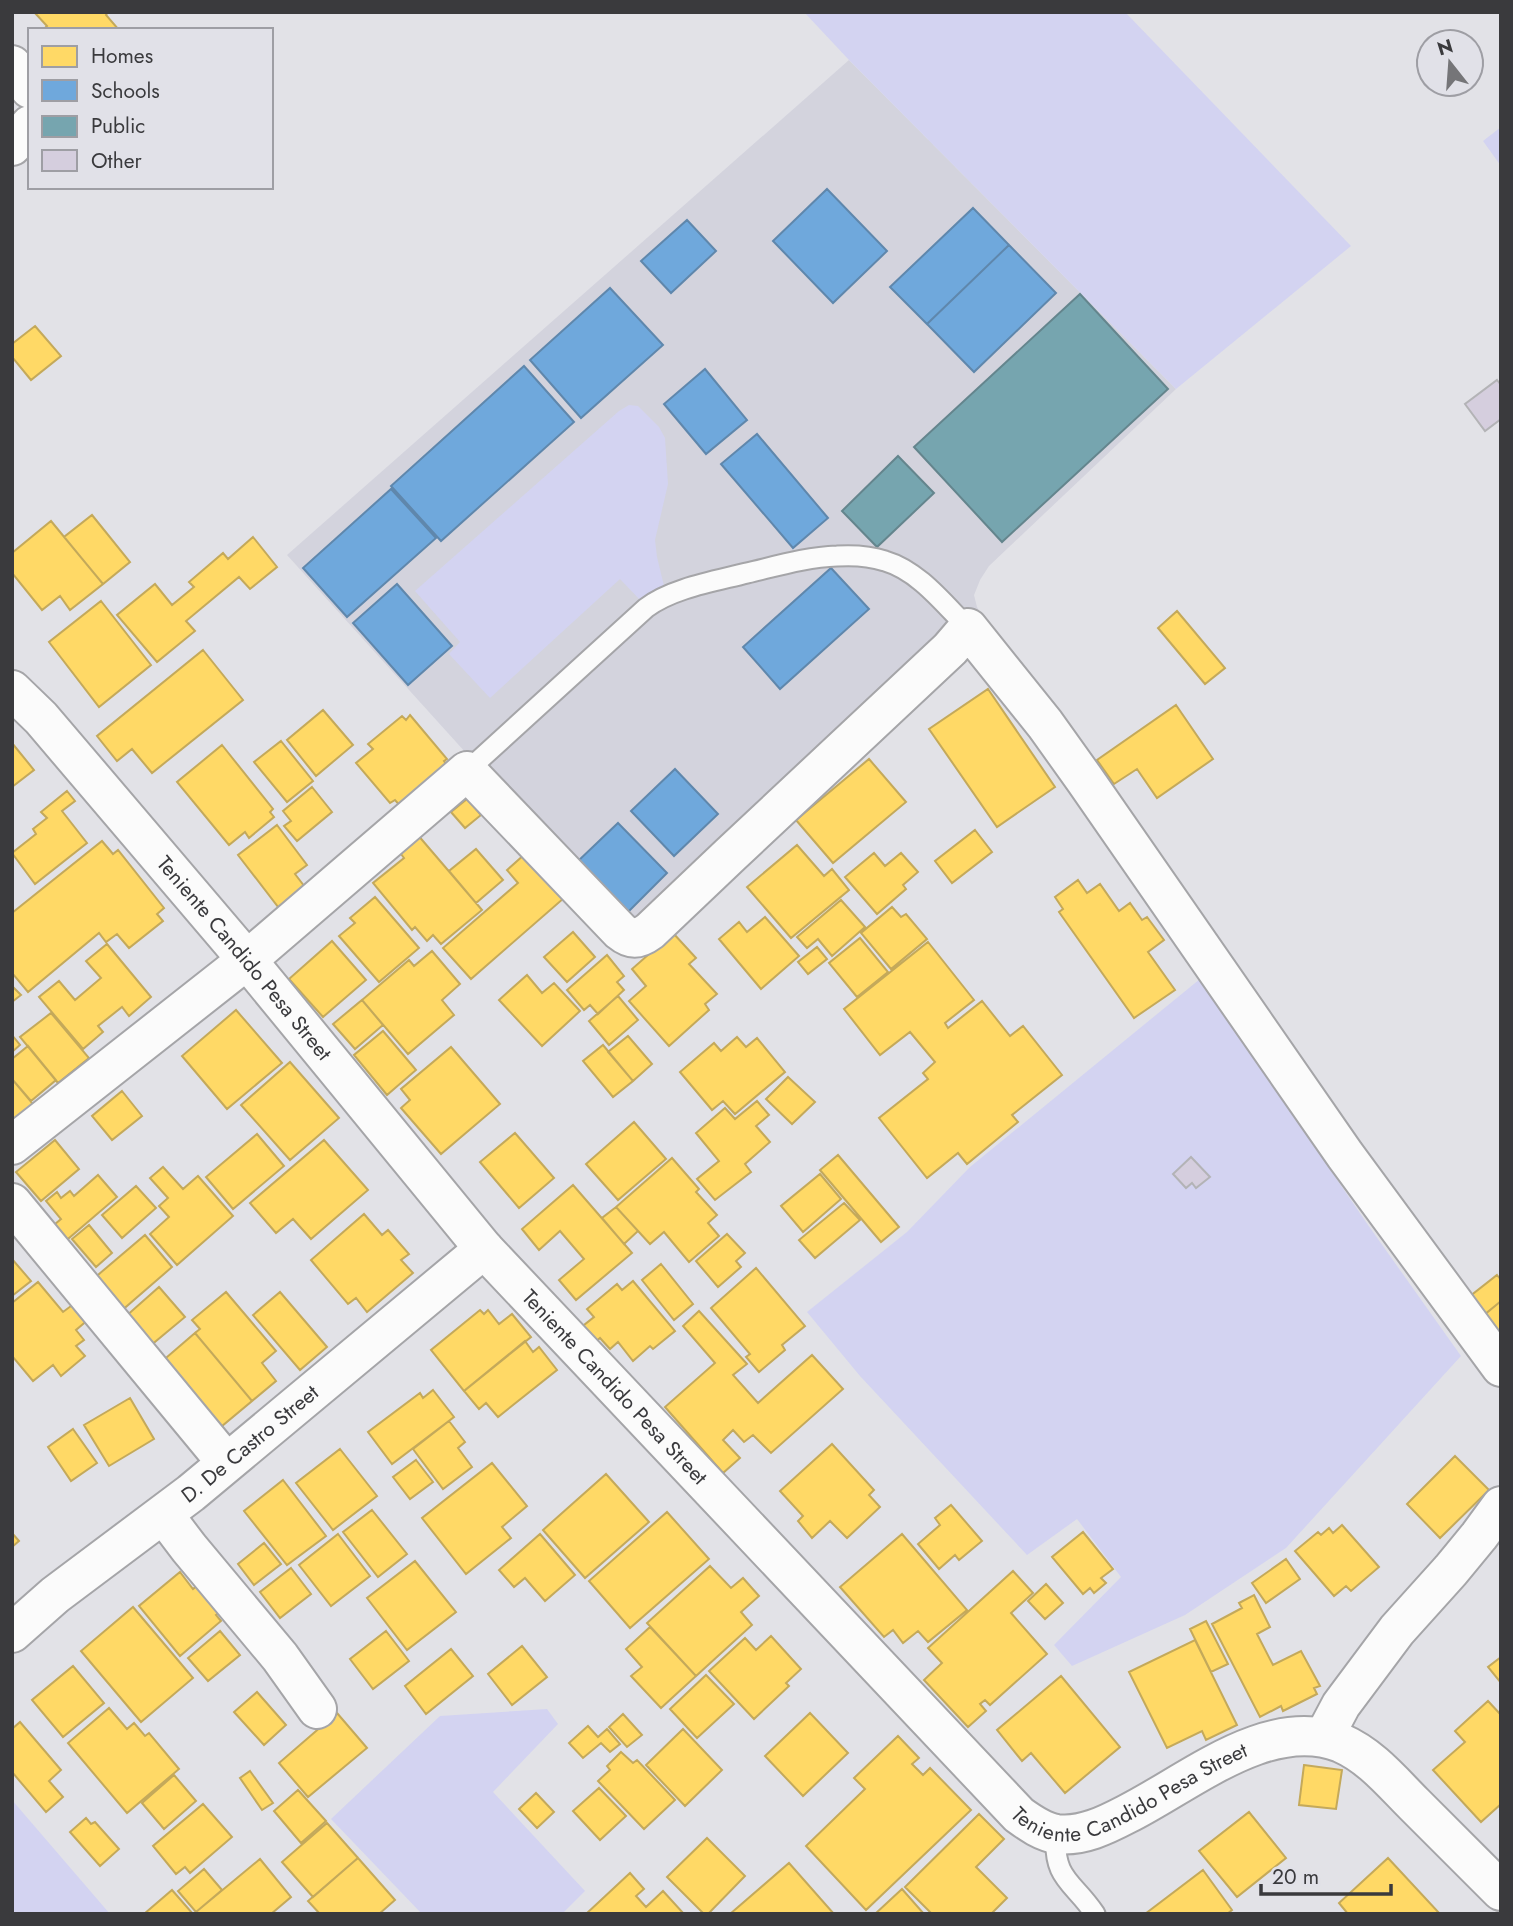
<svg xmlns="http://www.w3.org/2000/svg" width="1513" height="1926" viewBox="0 0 1513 1926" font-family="Jost,sans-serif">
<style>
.built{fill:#d3d3dd}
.green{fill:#d3d3f1}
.homes{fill:#ffd966;stroke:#c4a95a;stroke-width:2}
.schools{fill:#6fa8dc;stroke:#5f87ac;stroke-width:2}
.public{fill:#76a5af;stroke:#64858d;stroke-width:2}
.building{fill:#d5cede;stroke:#b3b3b6;stroke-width:2}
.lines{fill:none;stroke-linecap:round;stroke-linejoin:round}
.lane-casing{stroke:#a5a5a8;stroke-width:23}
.street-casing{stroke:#a5a5a8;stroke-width:42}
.secondary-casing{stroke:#a5a5a8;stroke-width:42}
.lane{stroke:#fbfbfb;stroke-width:19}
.street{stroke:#fbfbfb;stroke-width:38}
.secondary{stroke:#fbfbfb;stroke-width:38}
.labels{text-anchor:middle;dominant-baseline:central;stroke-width:7;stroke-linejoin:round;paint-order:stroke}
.street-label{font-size:21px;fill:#3a3a3d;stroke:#e1e1e8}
</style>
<rect width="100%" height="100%" fill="#e2e2e7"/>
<path class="built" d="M 849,60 L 1176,389 L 989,566 L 980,580 L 974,595 L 977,607 L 984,621 L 635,923 L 466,753 L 287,555 Z"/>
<path class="green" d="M 804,12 L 1125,12 L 1351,246 L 1176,389 L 849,60 Z
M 1501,127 L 1501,166 L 1483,141 Z
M 629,405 L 638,406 L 659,427 L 665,438 L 668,484 L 655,540 L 657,557 L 664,586 L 661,590 L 641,601 L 620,579 L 490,698 L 449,654 L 460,642 L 415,591 L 619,411 Z
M 1200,979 L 1368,1225 L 1461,1356 L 1286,1548 L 1185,1615 L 1072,1666 L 1054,1645 L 1121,1577 L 1077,1519 L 1027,1555 L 860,1376 L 807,1312 L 907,1232 L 970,1167 Z
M 547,1709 L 558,1724 L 493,1792 L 585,1891 L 562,1914 L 422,1914 L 331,1819 L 440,1716 Z
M 12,1800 L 110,1914 L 12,1914 Z"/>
<path class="homes" d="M 34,12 L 108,12 L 106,15 L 119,30 L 43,30 L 47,26 Z
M 35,326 L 61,356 L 31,380 L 12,357 L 12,344 Z
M 92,515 L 130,562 L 103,584 L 64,537 Z
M 51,521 L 103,584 L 70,610 L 60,596 L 42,610 L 12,573 L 12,553 Z
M 253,537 L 277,567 L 250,589 L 239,577 L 186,621 L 195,631 L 157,662 L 117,615 L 155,584 L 172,605 L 194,587 L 189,582 L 223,553 L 228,559 Z
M 101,601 L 151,665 L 99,707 L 49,642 Z
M 1177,611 L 1225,668 L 1205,684 L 1158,628 Z
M 203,650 L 243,700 L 152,773 L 132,749 L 117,761 L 97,736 Z
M 988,689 L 1055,787 L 997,827 L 929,729 Z
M 1176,705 L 1213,759 L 1157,798 L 1137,769 L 1114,784 L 1097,760 Z
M 323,710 L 353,745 L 316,776 L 287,740 Z
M 410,715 L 447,759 L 444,761 L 451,771 L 404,810 L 395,800 L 390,803 L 356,763 L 373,749 L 368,744 L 402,716 L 406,720 Z
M 281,741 L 313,781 L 287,802 L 254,762 Z
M 12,743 L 34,770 L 12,787 Z
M 222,745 L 273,809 L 270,812 L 274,817 L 249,838 L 245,832 L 229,845 L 177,782 Z
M 869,759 L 906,802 L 833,863 L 796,820 Z
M 312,787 L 332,812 L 297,841 L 284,826 L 291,821 L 283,811 Z
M 67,791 L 75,801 L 62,811 L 87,843 L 35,884 L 12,853 L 36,834 L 33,829 L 47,818 L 41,812 Z
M 467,799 L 481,815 L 465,828 L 451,812 Z
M 277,825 L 307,865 L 295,874 L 308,891 L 282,912 L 238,855 Z
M 975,830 L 992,852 L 952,883 L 935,861 Z
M 417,834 L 482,910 L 441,944 L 433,935 L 427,941 L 415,927 L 412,930 L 373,883 L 404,858 L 398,850 Z
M 102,841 L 113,854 L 118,850 L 164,908 L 157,914 L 163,921 L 129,948 L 117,934 L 106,942 L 99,933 L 28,992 L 12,973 L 12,913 Z
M 797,845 L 824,876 L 832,869 L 849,890 L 791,938 L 747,887 Z
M 476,849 L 503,880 L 476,903 L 449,871 Z
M 874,853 L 885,866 L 901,853 L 918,872 L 903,885 L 906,889 L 877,914 L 845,877 Z
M 525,854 L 564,898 L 471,979 L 443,948 L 518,883 L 507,870 Z
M 1078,880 L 1087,893 L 1100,884 L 1119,911 L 1130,903 L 1142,920 L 1147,917 L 1164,940 L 1148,952 L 1175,990 L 1134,1018 L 1059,912 L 1063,909 L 1055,897 Z
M 375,897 L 419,948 L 379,982 L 339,936 L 355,923 L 350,918 Z
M 841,900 L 865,927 L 832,956 L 818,939 L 807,948 L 797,937 Z
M 892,907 L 901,917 L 906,914 L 927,939 L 891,969 L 861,933 Z
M 765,917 L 799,956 L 761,989 L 719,939 L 739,922 L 747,932 Z
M 573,932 L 595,957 L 567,982 L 544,957 Z
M 673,933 L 696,958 L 689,964 L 717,994 L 705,1004 L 709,1010 L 669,1046 L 629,1001 L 646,986 L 632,969 Z
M 860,938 L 888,972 L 857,997 L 829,963 Z
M 332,941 L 366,980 L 323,1017 L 289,979 Z
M 928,942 L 974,1000 L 945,1023 L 948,1028 L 982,1001 L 1010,1036 L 1023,1026 L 1062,1075 L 1012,1115 L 1018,1122 L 967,1164 L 958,1153 L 927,1178 L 879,1118 L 928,1079 L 923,1073 L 935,1062 L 910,1032 L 880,1055 L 844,1009 Z
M 107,944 L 151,997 L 129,1016 L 122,1007 L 98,1026 L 103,1032 L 83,1049 L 39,997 L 59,981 L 75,1000 L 101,978 L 86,961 Z
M 817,947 L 827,959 L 808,974 L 798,962 Z
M 432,951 L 460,984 L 442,1000 L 454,1015 L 408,1054 L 362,1000 L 409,960 L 414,966 Z
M 607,955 L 624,976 L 617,982 L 624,990 L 598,1014 L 590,1005 L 584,1010 L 567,990 Z
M 527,975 L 542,993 L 554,983 L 580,1011 L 542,1046 L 499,1000 Z
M 12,986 L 21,995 L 12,1002 Z
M 618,996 L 638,1020 L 609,1045 L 589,1021 Z
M 362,1000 L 383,1025 L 355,1049 L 333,1024 Z
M 236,1010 L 282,1063 L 227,1109 L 182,1056 Z
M 51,1013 L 89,1058 L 58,1083 L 20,1037 Z
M 383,1031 L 416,1070 L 387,1095 L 354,1055 Z
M 12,1035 L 20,1045 L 12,1052 Z
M 628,1036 L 652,1064 L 633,1081 L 608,1052 Z
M 737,1037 L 746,1047 L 757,1038 L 785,1072 L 735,1114 L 723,1101 L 712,1110 L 680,1072 L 714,1043 L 721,1051 Z
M 603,1045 L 633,1081 L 613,1097 L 583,1061 Z
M 28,1046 L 56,1080 L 31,1101 L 12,1079 L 12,1059 Z
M 451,1047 L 500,1104 L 441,1154 L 401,1108 L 410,1100 L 401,1089 Z
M 290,1062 L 339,1118 L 290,1160 L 241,1105 Z
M 788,1077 L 815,1102 L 792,1124 L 766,1099 Z
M 12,1079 L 33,1104 L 12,1121 Z
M 122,1091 L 142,1116 L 112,1140 L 92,1116 Z
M 757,1101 L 769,1115 L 756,1126 L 770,1142 L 745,1164 L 751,1172 L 715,1200 L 697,1179 L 719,1161 L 696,1133 L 725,1108 L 735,1119 Z
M 634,1122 L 666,1159 L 618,1200 L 586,1164 Z
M 515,1133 L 554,1178 L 519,1208 L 480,1162 Z
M 257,1134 L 284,1166 L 233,1209 L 206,1177 Z
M 55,1140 L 79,1169 L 41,1201 L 16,1172 Z
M 324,1140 L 368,1190 L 311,1239 L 293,1219 L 276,1233 L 250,1203 Z
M 838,1155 L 899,1227 L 881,1242 L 820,1170 Z
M 672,1158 L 699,1189 L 696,1192 L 717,1215 L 708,1223 L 719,1236 L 689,1262 L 664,1232 L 650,1244 L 616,1207 Z
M 163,1167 L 183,1189 L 198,1176 L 233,1216 L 177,1265 L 150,1234 L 169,1217 L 159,1206 L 168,1198 L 150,1178 Z
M 820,1174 L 841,1199 L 803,1232 L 781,1206 Z
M 98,1175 L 117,1197 L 62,1244 L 49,1229 L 61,1219 L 46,1201 L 57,1192 L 61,1198 L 70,1191 L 74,1196 Z
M 573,1185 L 632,1253 L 576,1300 L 559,1280 L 584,1259 L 560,1231 L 539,1250 L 522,1229 Z
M 136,1186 L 156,1208 L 122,1238 L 102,1215 Z
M 844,1203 L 860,1220 L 815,1258 L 799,1240 Z
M 616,1207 L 638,1231 L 624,1244 L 602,1218 Z
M 364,1214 L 382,1235 L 388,1230 L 409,1254 L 401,1260 L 413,1273 L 367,1312 L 356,1298 L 348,1304 L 311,1260 Z
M 89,1225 L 112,1253 L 96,1267 L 72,1239 Z
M 727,1234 L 745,1253 L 736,1261 L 741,1267 L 718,1287 L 696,1261 Z
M 145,1235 L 172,1267 L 120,1312 L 92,1280 Z
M 12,1259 L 31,1281 L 12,1296 Z
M 661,1264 L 693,1304 L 674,1320 L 642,1280 Z
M 756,1268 L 805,1326 L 782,1345 L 785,1350 L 759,1372 L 746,1357 L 750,1354 L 711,1308 Z
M 1497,1275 L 1501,1280 L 1501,1301 L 1484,1315 L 1469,1297 Z
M 633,1281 L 675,1331 L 653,1349 L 650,1346 L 633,1361 L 618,1342 L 610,1349 L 600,1338 L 592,1345 L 579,1329 L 594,1317 L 587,1309 L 617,1284 L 622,1290 Z
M 38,1282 L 63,1312 L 75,1303 L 89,1319 L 76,1330 L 84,1340 L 76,1346 L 85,1356 L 61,1376 L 53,1365 L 33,1381 L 12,1356 L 12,1303 Z
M 159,1287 L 185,1317 L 150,1346 L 125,1317 Z
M 226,1292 L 276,1351 L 262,1363 L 276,1381 L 252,1401 L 195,1333 L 200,1329 L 192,1320 Z
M 280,1292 L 327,1347 L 300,1370 L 253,1315 Z
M 1501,1301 L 1501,1332 L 1499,1334 L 1484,1315 Z
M 480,1310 L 484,1314 L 488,1310 L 499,1324 L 512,1314 L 531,1337 L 464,1391 L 431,1350 Z
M 699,1311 L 747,1364 L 733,1375 L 758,1403 L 812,1355 L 843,1389 L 771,1453 L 753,1435 L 744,1442 L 733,1430 L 723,1440 L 740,1458 L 723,1473 L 665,1407 L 715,1363 L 683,1326 Z
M 195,1333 L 252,1401 L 216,1431 L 160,1363 Z
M 525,1341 L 533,1352 L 539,1347 L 557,1370 L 498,1417 L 486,1403 L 479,1409 L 464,1391 Z
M 433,1390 L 454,1417 L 392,1464 L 368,1432 L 420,1393 L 423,1398 Z
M 130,1398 L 154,1439 L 109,1466 L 84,1425 Z
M 449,1421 L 465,1442 L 458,1448 L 472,1467 L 443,1489 L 413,1449 Z
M 73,1429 L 97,1463 L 71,1481 L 48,1447 Z
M 832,1444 L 874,1490 L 869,1495 L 880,1507 L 847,1538 L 830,1521 L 812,1538 L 798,1521 L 803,1516 L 780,1491 Z
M 340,1449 L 377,1496 L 333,1530 L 296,1483 Z
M 1455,1456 L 1489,1490 L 1440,1538 L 1407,1504 Z
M 416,1460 L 433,1482 L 410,1499 L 393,1477 Z
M 492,1463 L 527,1506 L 502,1527 L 511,1538 L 466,1574 L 422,1518 Z
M 606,1474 L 649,1522 L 585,1578 L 543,1530 Z
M 283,1480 L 326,1536 L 287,1565 L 244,1511 Z
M 951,1505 L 982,1541 L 959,1560 L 955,1555 L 939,1569 L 918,1544 L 940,1525 L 935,1518 Z
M 372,1510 L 407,1554 L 378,1577 L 343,1532 Z
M 667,1512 L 709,1559 L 630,1628 L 589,1581 Z
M 1342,1525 L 1379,1567 L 1351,1591 L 1346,1586 L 1334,1596 L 1295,1551 L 1318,1532 L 1321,1535 L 1329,1528 L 1333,1533 Z
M 1083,1532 L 1113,1569 L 1101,1578 L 1106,1583 L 1094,1593 L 1090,1588 L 1083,1594 L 1052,1557 Z
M 12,1533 L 19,1541 L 12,1547 Z
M 338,1534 L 370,1576 L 331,1606 L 299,1565 Z
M 540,1534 L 575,1575 L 545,1601 L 525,1578 L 514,1587 L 499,1570 Z
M 902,1534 L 967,1610 L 928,1642 L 918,1631 L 903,1643 L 893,1630 L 884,1637 L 840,1587 Z
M 264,1543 L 281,1564 L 254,1585 L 238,1564 Z
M 1286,1559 L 1300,1579 L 1266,1603 L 1252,1583 Z
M 415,1561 L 456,1612 L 407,1650 L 367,1598 Z
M 710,1566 L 731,1588 L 743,1578 L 759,1596 L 741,1612 L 752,1625 L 696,1676 L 647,1623 Z
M 291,1568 L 311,1594 L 280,1618 L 260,1592 Z
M 1013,1571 L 1033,1593 L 1011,1613 L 1047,1654 L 990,1705 L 985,1700 L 980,1704 L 986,1711 L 968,1727 L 924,1680 L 942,1663 L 928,1648 Z
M 180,1572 L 193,1589 L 202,1582 L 224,1609 L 216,1615 L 221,1621 L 180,1656 L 139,1606 Z
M 1046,1584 L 1063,1603 L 1045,1619 L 1028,1601 Z
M 1254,1595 L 1270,1627 L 1257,1634 L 1273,1665 L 1301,1651 L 1320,1686 L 1314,1688 L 1317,1694 L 1283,1711 L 1281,1706 L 1260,1717 L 1212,1624 L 1242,1608 L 1239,1603 Z
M 133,1607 L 193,1678 L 141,1722 L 81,1651 Z
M 1206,1621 L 1228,1664 L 1211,1672 L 1190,1629 Z
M 650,1627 L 696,1676 L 661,1708 L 631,1676 L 642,1667 L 626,1649 Z
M 220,1631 L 240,1655 L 208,1681 L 188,1658 Z
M 386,1631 L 409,1661 L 373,1689 L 350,1659 Z
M 771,1636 L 801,1669 L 786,1683 L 789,1686 L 754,1719 L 709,1671 L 745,1638 L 756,1650 Z
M 1195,1640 L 1237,1725 L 1206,1740 L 1202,1731 L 1167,1748 L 1129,1672 Z
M 522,1646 L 547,1677 L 512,1705 L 488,1674 Z
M 451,1649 L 473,1676 L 426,1714 L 405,1686 Z
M 1501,1657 L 1501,1683 L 1488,1667 Z
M 73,1666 L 104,1703 L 63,1737 L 32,1700 Z
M 706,1675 L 734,1704 L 697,1738 L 670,1709 Z
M 1061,1676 L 1120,1747 L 1065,1793 L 1031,1753 L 1022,1761 L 997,1730 Z
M 257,1692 L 286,1725 L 264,1745 L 234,1712 Z
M 1488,1701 L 1501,1715 L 1501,1804 L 1481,1822 L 1433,1770 L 1465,1742 L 1455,1731 Z
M 109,1708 L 127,1729 L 134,1723 L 145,1736 L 149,1733 L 179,1769 L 127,1813 L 68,1743 Z
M 337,1713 L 367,1748 L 308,1797 L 279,1763 Z
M 810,1713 L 848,1753 L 803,1796 L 765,1756 Z
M 623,1714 L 642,1735 L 627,1747 L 609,1727 Z
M 20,1722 L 61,1770 L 49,1781 L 63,1797 L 46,1812 L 12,1772 L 12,1729 Z
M 588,1726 L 598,1737 L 607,1729 L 620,1744 L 610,1752 L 601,1743 L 583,1758 L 569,1743 Z
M 683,1729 L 722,1770 L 685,1806 L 646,1765 Z
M 898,1736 L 919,1758 L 912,1764 L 923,1775 L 930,1768 L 971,1810 L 866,1910 L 806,1846 L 865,1789 L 854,1778 Z
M 621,1752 L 633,1763 L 637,1760 L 675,1800 L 644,1829 L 598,1781 L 610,1770 L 607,1766 Z
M 1304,1765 L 1342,1770 L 1336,1809 L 1299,1805 Z
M 250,1771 L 273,1803 L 262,1810 L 240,1778 Z
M 174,1775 L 196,1801 L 164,1829 L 142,1803 Z
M 599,1788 L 626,1816 L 600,1840 L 573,1811 Z
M 298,1790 L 326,1821 L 301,1843 L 274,1811 Z
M 536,1793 L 554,1812 L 537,1828 L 519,1809 Z
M 203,1804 L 232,1837 L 190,1873 L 185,1867 L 176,1874 L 153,1846 Z
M 1249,1812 L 1286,1858 L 1237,1897 L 1199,1851 Z
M 979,1814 L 1004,1839 L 976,1867 L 1007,1898 L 991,1914 L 932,1914 L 905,1887 Z
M 86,1818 L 91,1824 L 95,1822 L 119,1849 L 100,1866 L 70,1832 Z
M 327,1823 L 358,1858 L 313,1897 L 282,1862 Z
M 707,1838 L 745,1876 L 708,1914 L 704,1914 L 667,1877 Z
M 358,1858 L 395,1900 L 379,1914 L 320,1914 L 308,1901 Z
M 1388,1858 L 1440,1914 L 1348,1914 L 1339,1903 Z
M 260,1859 L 291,1897 L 271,1914 L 198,1914 L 196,1912 Z
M 789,1863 L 834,1914 L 730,1914 Z
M 204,1869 L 222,1890 L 196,1912 L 178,1891 Z
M 1203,1870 L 1232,1910 L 1227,1914 L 1145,1914 Z
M 630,1873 L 644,1889 L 636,1896 L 646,1907 L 663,1891 L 684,1914 L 586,1914 Z
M 902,1889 L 924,1914 L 875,1914 Z
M 172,1890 L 193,1914 L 144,1914 Z"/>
<path class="schools" d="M 827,189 L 887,251 L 833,303 L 773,241 Z
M 973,208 L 1009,245 L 927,324 L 890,287 Z
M 687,220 L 716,251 L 671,293 L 641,261 Z
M 1009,245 L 1056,293 L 974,372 L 927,324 Z
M 610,288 L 663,345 L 581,418 L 530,360 Z
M 524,366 L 574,422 L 441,541 L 391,486 Z
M 705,369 L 747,420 L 706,454 L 664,404 Z
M 757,434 L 828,518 L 793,548 L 721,464 Z
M 391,489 L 436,538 L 347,617 L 303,568 Z
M 831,568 L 869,609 L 780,689 L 743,647 Z
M 397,584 L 452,646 L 408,685 L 353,623 Z
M 675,769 L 718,814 L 674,856 L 631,811 Z
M 618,823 L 667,873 L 626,914 L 577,862 Z"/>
<path class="public" d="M 1080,294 L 1168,389 L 1002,542 L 914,447 Z
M 898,456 L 934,493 L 877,547 L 842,511 Z"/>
<path class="building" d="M 1497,380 L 1501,385 L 1501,419 L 1485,431 L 1465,404 Z
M 1191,1157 L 1210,1177 L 1196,1188 L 1192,1183 L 1186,1188 L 1173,1174 Z"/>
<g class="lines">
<g class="lane-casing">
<path id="lane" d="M 467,771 L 646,608 C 672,588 716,581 747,573 C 777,566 807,557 837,556 C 853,555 870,556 885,561 C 919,571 944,604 968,628
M 1056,1834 C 1053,1880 1073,1881 1095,1914"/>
</g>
<g class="street-casing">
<path id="street" d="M 12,65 L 30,89
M 12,146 L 30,125
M 12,1145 L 247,960 L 467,771 L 620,931 C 631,940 638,940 650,931 L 730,855 L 950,649 L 968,628 L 1045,724 L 1085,780 L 1345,1155 L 1501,1367
M 12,1203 L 226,1462
M 164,1515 L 189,1548 L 280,1657 L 317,1709
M 1324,1737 L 1341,1705 L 1397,1630 L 1451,1570 L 1479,1536 L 1501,1506"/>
</g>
<g class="secondary-casing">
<g id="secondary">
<path id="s1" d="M 12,690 L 41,718 L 247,960 L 484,1249 L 1019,1815 C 1030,1823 1043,1832 1057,1834 C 1082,1837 1106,1825 1127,1814 C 1189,1783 1269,1714 1341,1743 C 1371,1756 1392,1782 1414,1804 C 1443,1833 1472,1862 1501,1891"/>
<path id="s2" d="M 12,1633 L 55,1595 L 191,1493 L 484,1249"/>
</g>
</g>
<use href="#lane" class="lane"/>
<use href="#street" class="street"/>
<use href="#secondary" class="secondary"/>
</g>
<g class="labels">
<g class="street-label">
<text stroke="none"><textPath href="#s1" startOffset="355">Teniente Candido Pesa Street</textPath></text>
<text stroke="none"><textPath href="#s1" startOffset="922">Teniente Candido Pesa Street</textPath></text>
<text stroke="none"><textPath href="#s2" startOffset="304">D. De Castro Street</textPath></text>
<text stroke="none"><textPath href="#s1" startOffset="1634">Teniente Candido Pesa Street</textPath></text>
</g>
</g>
<rect width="1513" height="1926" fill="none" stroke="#3a3a3d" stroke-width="28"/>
<rect x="28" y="28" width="245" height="161" fill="#e1e1e8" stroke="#9e9ea4" stroke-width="2"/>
<rect x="42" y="46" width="35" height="21" fill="#ffd966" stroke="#9e9ea4" stroke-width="2"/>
<text x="91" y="63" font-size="21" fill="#3a3a3d">Homes</text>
<rect x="42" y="80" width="35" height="21" fill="#6fa8dc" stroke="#9e9ea4" stroke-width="2"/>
<text x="91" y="98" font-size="21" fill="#3a3a3d">Schools</text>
<rect x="42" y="116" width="35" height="21" fill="#76a5af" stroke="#9e9ea4" stroke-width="2"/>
<text x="91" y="133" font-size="21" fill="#3a3a3d">Public</text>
<rect x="42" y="150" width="35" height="21" fill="#d5cede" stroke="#9e9ea4" stroke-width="2"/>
<text x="91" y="168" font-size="21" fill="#3a3a3d">Other</text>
<g transform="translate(1450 63) rotate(343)"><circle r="33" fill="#e1e1e8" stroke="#9e9ea4" stroke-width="2"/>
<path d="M0-5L12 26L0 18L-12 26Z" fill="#757578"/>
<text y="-10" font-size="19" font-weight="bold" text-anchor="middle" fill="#3a3a3d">N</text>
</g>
<path d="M1261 1884v10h130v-10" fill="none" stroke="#3a3a3d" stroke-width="3.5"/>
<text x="1272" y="1884" font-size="21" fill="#3a3a3d" stroke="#e1e1e8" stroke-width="5" paint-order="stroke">20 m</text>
</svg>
